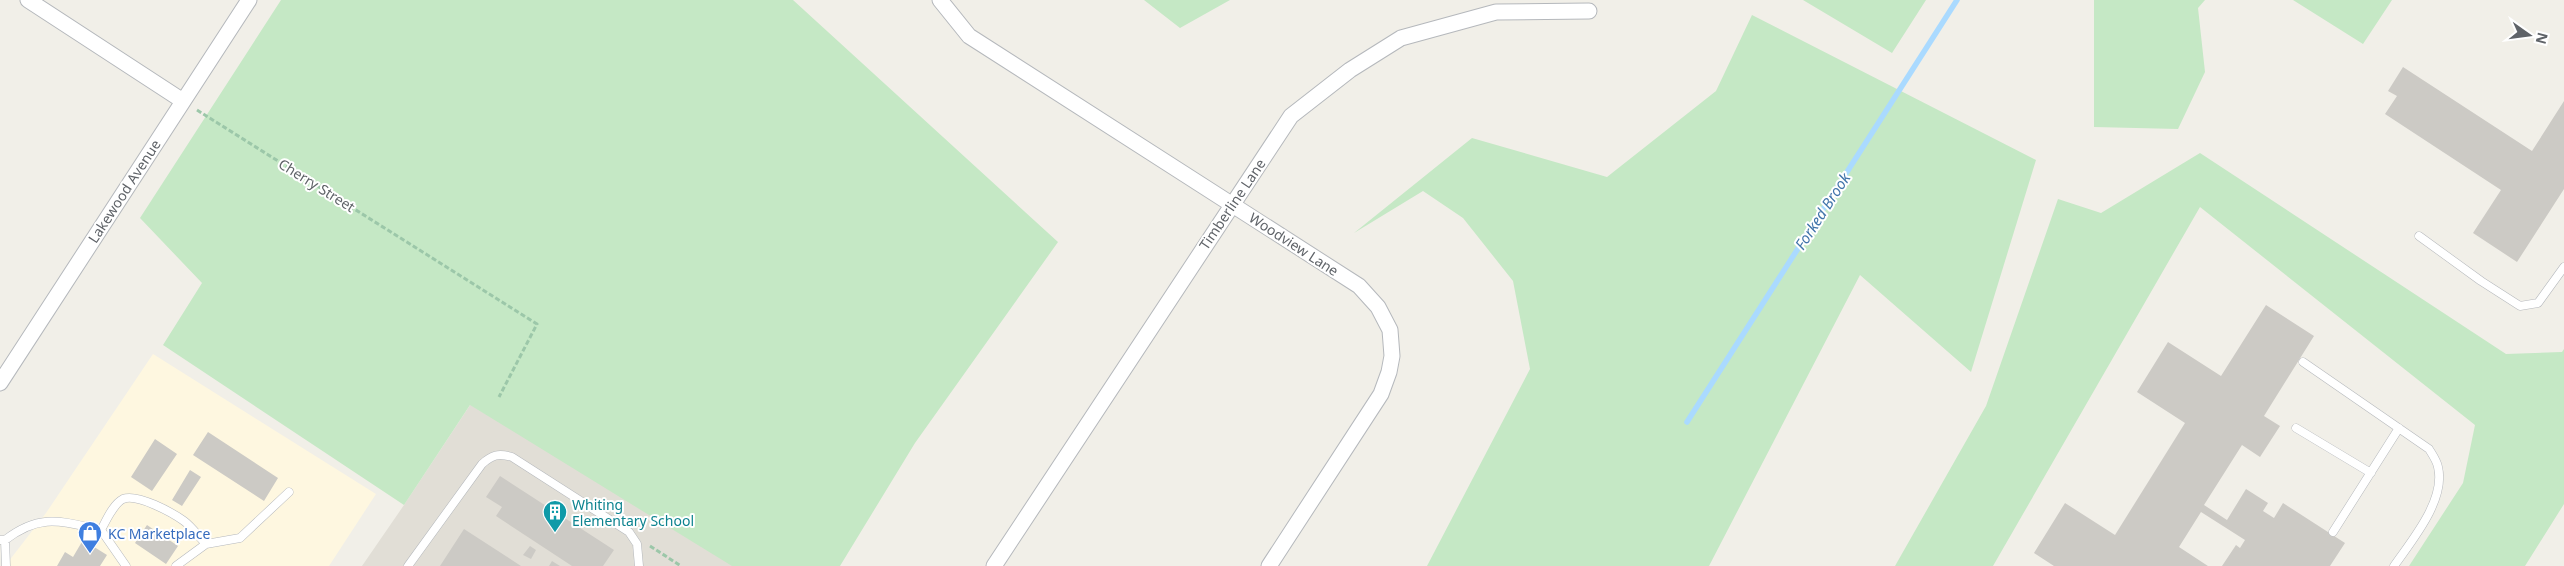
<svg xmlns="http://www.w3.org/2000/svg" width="2564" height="566" viewBox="0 0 2564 566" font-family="'Noto Sans',sans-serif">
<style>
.commercial{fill:#fef7e0}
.education{fill:#e1ded6}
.green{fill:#c5e8c5}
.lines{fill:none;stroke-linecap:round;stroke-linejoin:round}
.stream{stroke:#aadaff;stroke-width:5.5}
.building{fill:#cccac5}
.lane-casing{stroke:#b5b8bc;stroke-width:9}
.street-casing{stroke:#b5b8bc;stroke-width:17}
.path{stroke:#9cc7a9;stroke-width:3;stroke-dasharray:5 2.5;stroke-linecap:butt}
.lane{stroke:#fff;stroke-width:8}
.street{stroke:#fff;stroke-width:15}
.labels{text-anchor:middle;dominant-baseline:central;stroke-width:4;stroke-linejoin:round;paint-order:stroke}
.street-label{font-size:14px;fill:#5f6368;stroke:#fff}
.culture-label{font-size:14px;fill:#0d838f;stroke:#fff;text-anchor:start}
.shop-label{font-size:14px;fill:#366cbe;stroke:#fff;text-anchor:start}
.water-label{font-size:15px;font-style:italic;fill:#4174aa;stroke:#fff}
</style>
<rect width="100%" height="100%" fill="#f1efe8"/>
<path class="commercial" d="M 153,354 L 376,494 L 329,566 L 5,566 L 46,513 Z"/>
<path class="education" d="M 586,230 L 805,566 L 362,566 L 404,505 Z"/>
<path class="green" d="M 281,0 L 793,0 L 1058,242 L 915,443 L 840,566 L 732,566 L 470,405 L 404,505 L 163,345 L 202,283 L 140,218 Z
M 1144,0 L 1230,0 L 1180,28 Z
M 1803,0 L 1926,0 L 1892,53 Z
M 2094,0 L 2205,0 L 2198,8 L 2205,72 L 2178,129 L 2094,127 Z
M 2293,0 L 2392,0 L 2363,44 Z
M 1752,15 L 2036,160 L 1971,372 L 1860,275 L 1709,566 L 1427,566 L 1530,369 L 1513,281 L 1463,218 L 1423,191 L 1354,233 L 1472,138 L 1607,177 L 1716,91 Z
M 2200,153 L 2506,354 L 2562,352 L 2564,349 L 2564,504 L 2525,566 L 2409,566 L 2463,483 L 2475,425 L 2200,207 L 1993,566 L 1895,566 L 1986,406 L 2058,199 L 2101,213 Z"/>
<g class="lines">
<path class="stream" d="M 1687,422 L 1957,0"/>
</g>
<path class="building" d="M 2403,67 L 2532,151 L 2564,101 L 2564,189 L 2517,262 L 2473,233 L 2501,190 L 2385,114 L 2397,96 L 2388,91 Z
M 2266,305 L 2314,336 L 2264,416 L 2280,426 L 2260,457 L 2242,445 L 2204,505 L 2227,520 L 2246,489 L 2268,503 L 2263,511 L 2274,518 L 2283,503 L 2345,543 L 2330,566 L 2222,566 L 2236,545 L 2240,548 L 2245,540 L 2201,512 L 2179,547 L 2208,566 L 2054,566 L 2034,553 L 2065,503 L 2115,535 L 2185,423 L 2137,392 L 2168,342 L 2221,376 Z
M 208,432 L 278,478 L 264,501 L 193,455 Z
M 155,439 L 177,454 L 152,491 L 131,477 Z
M 190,470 L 201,477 L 182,506 L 172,500 Z
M 500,476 L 614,550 L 603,566 L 572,566 L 496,516 L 502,507 L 486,497 Z
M 147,525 L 178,546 L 166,564 L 135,543 Z
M 464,529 L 521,566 L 440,566 Z
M 83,540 L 107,555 L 100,566 L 57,566 L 65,552 L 73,557 Z
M 530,546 L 536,550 L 531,559 L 523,555 Z
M 552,561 L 560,566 L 549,566 Z"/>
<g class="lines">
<g class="lane-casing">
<path id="lane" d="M 2419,236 L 2481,281 L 2520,306 L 2538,303 L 2564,267
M 2303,362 L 2429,449 C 2432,454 2437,461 2438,467 C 2446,500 2412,540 2394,566
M 2296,428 L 2371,473
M 101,530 C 106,521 113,504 123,499 C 137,493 173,513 184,521 C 192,527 199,537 206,544 L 240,538 L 289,492
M 2333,532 L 2399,428
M 0,540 L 5,540 C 40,513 60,521 101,530 L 126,566
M 5,540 L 6,566
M 176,566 L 206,544
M 408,566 L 482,464 C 492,455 498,453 512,457 L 629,532 L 637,544 L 639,566"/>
</g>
<g class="street-casing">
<path id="street" d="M 28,0 L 183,101
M 940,0 L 969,36 L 1359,286 L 1378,307 L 1390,330 L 1392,356 L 1389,372 L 1381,394 L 1269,566
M 0,383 L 249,0
M 994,566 L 1291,116 L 1350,70 L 1401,38 L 1496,12 L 1589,11"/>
</g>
<path class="path" d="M 197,110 L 537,324 L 499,397
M 650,546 L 681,566"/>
<use href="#lane" class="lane"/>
<use href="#street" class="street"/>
</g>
<defs>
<g id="building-pin" transform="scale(1.25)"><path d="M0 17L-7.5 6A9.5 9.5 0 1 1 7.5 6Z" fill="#0f9aa8" stroke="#fff"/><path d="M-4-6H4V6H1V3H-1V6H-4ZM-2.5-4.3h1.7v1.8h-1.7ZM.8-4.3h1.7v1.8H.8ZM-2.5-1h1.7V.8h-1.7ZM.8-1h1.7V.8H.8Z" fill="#fff"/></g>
<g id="shop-pin" transform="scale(1.25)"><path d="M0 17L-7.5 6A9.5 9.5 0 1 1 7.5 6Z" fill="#3f7fe0" stroke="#fff"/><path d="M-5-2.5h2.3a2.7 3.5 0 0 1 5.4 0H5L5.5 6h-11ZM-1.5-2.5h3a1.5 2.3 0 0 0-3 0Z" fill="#fff"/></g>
</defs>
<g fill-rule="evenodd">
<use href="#building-pin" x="555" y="512"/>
<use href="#shop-pin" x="90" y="533"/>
</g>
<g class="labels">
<g class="street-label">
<text transform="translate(317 185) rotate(32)">Cherry Street</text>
<text transform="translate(124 191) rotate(-57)">Lakewood Avenue</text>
<text transform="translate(1232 204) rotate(-56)">Timberline Lane</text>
<text transform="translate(1294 244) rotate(33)">Woodview Lane</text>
</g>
<g class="culture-label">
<text x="572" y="504">Whiting<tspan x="572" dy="16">Elementary School</tspan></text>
</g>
<g class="shop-label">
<text x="108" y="533">KC Marketplace</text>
</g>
<g class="water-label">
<text transform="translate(1822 211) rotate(-57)">Forked Brook</text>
</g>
</g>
<g transform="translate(2529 35) rotate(104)" stroke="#ffffff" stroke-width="4" paint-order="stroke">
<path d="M0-4L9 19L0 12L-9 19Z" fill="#5f6368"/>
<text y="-8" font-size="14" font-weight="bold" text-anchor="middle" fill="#5f6368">N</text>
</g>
</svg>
